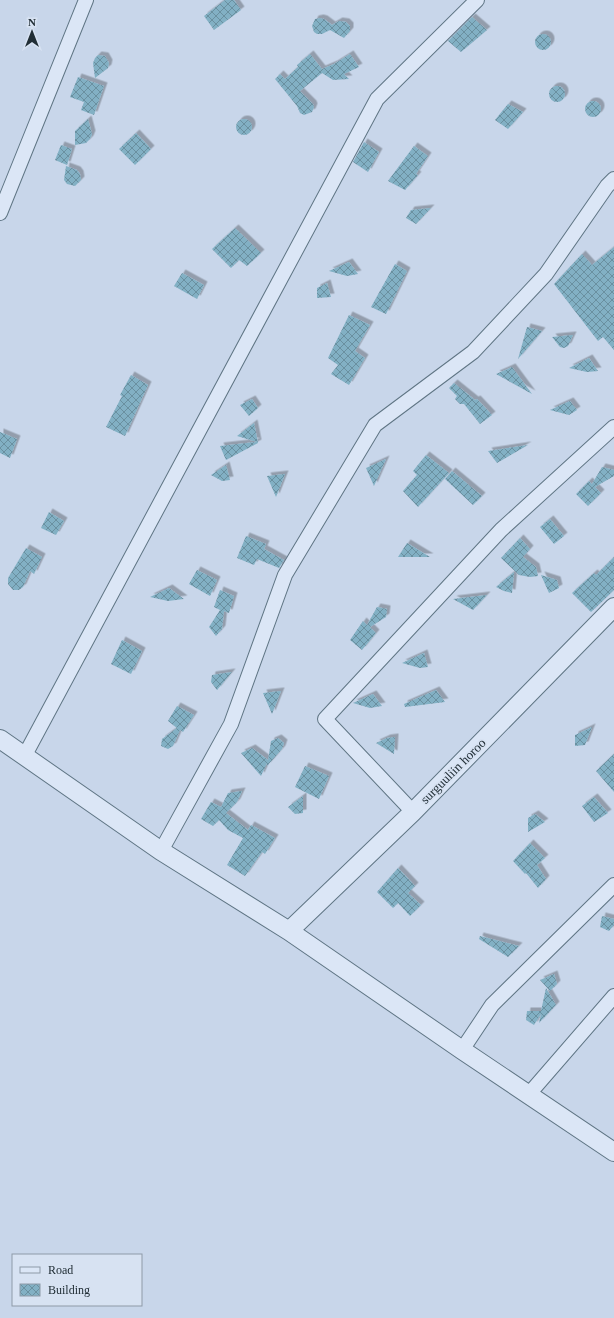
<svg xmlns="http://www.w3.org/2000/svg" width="614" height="1318" viewBox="0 0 614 1318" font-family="Georgia,serif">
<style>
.building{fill:url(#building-cross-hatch);filter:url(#shadow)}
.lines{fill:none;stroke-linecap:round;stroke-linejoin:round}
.minor-casing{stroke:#5f7584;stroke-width:16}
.tertiary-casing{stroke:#5f7584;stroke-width:20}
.minor{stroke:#dbe6f6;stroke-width:14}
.tertiary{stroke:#dbe6f6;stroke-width:18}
.labels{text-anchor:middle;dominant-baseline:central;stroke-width:3.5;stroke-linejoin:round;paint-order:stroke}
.street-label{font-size:13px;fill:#212e36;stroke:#d7e2f2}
</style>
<defs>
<pattern id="building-cross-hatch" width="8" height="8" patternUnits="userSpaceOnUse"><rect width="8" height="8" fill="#82b0c4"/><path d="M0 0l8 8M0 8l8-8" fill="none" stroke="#6a90a0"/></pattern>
<filter id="shadow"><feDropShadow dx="3.5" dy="-3.5" stdDeviation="0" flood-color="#0004"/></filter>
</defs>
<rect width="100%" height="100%" fill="#c8d6ea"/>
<path class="building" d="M 225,0 L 234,0 L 241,10 L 214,30 L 204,16 Z
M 472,17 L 487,30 L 461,52 L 448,41 Z
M 320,18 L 324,19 L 332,25 L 339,21 L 346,22 L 350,26 L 350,31 L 344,38 L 330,30 L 322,34 L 317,34 L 314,32 L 312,26 L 315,19 Z
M535 42a8 8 0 1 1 16 0a8 8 0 1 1-16 0Z
M 310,54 L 322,69 L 334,64 L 350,54 L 359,67 L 344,74 L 349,79 L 333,80 L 322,73 L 300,91 L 313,104 L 314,107 L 312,112 L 304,115 L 300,113 L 297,106 L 275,79 L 280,74 L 285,79 L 298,67 L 297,65 Z
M 98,55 L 105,56 L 109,63 L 108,68 L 95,78 L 93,63 L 95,58 Z
M 78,77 L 104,86 L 94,115 L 81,110 L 84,102 L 70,97 Z
M549 94a8 8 0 1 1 16 0a8 8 0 1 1-16 0Z
M585 109a8 8 0 1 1 16 0a8 8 0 1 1-16 0Z
M 508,104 L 523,112 L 508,129 L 495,120 Z
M236 127a8 8 0 1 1 16 0a8 8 0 1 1-16 0Z
M 88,119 L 92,134 L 90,139 L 86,143 L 75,145 L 75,131 Z
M 136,133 L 151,149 L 135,165 L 119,149 Z
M 364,142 L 379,152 L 368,172 L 353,162 Z
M 61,145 L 72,149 L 67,165 L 55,160 Z
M 414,146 L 428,156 L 416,174 L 418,175 L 405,190 L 388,181 Z
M 66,166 L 77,170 L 80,174 L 81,180 L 75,186 L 67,184 L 64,180 Z
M 431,208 L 416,224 L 406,218 L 411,210 Z
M 235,228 L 261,253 L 247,266 L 239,260 L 231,268 L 212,249 Z
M 614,247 L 614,350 L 603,337 L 598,341 L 554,284 L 582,254 L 592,265 Z
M 349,262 L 358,274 L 347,276 L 329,271 Z
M 395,264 L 407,271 L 386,314 L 371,307 Z
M 182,273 L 204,285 L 197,299 L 174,286 Z
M 327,283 L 331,297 L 317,298 L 317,288 Z
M 349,315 L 370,325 L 355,351 L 365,358 L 349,385 L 331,374 L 338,365 L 328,358 Z
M 527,327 L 542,331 L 518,359 Z
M 573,335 L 568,346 L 564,348 L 560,347 L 552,337 Z
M 589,358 L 598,371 L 587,372 L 569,368 Z
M 512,367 L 532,394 L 496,374 Z
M 131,375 L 148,385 L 125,436 L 106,427 L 122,396 L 120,395 Z
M 454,383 L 475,400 L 477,399 L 492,415 L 480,424 L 464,404 L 460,404 L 455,399 L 457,396 L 449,388 Z
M 252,399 L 258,408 L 249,416 L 240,405 Z
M 570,401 L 577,410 L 569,415 L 550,410 Z
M 254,423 L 258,443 L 226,460 L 220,446 L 257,442 L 237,436 Z
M 0,432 L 17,439 L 10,458 L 0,453 Z
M 528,445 L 497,463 L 488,451 Z
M 426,455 L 449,473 L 418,507 L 403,491 L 417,475 L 413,471 Z
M 386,459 L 374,486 L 366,468 Z
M 226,465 L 230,480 L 222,481 L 211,475 Z
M 602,467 L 614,470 L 614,476 L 595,487 L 601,493 L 588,506 L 576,494 L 589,481 L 592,484 Z
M 452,471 L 482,496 L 473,505 L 445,479 Z
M 285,474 L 276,497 L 267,476 Z
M 49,512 L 64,521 L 56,535 L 41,528 Z
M 550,519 L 564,536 L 554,544 L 540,527 Z
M 246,536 L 266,544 L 264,549 L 284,560 L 279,568 L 257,559 L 254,565 L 237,558 Z
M 520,538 L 530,549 L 523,557 L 536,567 L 538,576 L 530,577 L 519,575 L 501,558 Z
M 407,543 L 430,557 L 398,557 Z
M 26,548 L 42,557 L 34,574 L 30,571 L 23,587 L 19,590 L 13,590 L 8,584 L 8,578 Z
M 614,557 L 614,590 L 591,612 L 572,593 L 594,573 L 596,575 Z
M 197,570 L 217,580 L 210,596 L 189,584 Z
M 514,572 L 512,593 L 504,591 L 496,587 Z
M 541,575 L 557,580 L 559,588 L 549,593 Z
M 169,588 L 184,599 L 168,601 L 150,597 Z
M 220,590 L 234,596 L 229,613 L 224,611 L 222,629 L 216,636 L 209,627 L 220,610 L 214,607 Z
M 487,595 L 473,610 L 453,599 Z
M 377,607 L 387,609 L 386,617 L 370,627 L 376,633 L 362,650 L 350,640 L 363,621 L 367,625 Z
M 122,640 L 142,651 L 131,674 L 111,664 Z
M 424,653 L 428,667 L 420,668 L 402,663 Z
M 232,672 L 217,690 L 211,682 L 212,675 Z
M 436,690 L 445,702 L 405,707 L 404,704 Z
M 281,691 L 272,714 L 263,693 Z
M 373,694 L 382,706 L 370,708 L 353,703 Z
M 177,706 L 194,715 L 183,732 L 180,730 L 173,746 L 168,749 L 161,746 L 162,739 L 177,728 L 168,721 Z
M 592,727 L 585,745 L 575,746 L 575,735 Z
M 395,737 L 394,754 L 376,743 L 387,738 Z
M 278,738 L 284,743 L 282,749 L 267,766 L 267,763 L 261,776 L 241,753 L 252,748 L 268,760 L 271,741 Z
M 614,754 L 614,792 L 596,771 Z
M 305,766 L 329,776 L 319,799 L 295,787 Z
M 242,791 L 237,802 L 226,813 L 248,830 L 251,825 L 275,838 L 265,854 L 262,852 L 245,876 L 227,865 L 243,838 L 228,830 L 219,820 L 213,826 L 201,819 L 211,802 L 221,807 L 228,793 Z
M 303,796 L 303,813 L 295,814 L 288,807 Z
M 594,797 L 608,813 L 594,822 L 582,806 Z
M 535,814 L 545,822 L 528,832 L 528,818 Z
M 530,843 L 545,858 L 537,865 L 546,879 L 538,888 L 526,873 L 525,874 L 513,861 Z
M 398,868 L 415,886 L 408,893 L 421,905 L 410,916 L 398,903 L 393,908 L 377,892 Z
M 602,916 L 614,919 L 614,925 L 609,931 L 600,927 Z
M 480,936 L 519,946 L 508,957 L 479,939 Z
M 554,974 L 557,984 L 550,991 L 540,980 Z
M 546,988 L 556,1005 L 539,1023 L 541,1014 L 534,1025 L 526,1020 L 527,1011 L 541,1011 Z"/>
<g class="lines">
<g class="minor-casing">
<path id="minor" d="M 0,213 L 86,0
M 25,755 L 377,99 L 477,0
M 413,812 L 325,719 L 501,530 L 614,427
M 161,851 L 231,724 L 285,575 L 375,425 L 473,352 L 546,274 L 607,186 L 614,179
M 462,1050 L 492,1005 L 614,885
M 529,1094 L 614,996"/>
</g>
<g class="tertiary-casing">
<path id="tertiary" d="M 0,739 L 161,851 L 289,931 L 462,1050 L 614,1152
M 289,931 L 413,812 L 614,607"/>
</g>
<use href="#minor" class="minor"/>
<use href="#tertiary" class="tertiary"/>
</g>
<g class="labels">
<g class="street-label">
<text transform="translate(453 771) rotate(-45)">surguuliin horoo</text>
</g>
</g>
<rect x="12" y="1254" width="130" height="52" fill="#d7e2f2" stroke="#8e9aa7"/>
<rect x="20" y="1267" width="20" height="6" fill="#dbe6f6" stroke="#8e9aa7"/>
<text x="48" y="1274" font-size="12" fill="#212e36">Road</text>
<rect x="20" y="1284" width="20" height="12" fill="url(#building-cross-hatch)" stroke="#8e9aa7"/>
<text x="48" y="1294" font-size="12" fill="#212e36">Building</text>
<g transform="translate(32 32)" stroke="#d7e2f2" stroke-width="3" paint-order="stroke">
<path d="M0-3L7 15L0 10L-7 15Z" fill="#212e36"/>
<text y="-6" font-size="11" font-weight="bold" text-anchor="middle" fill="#212e36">N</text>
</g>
</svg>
